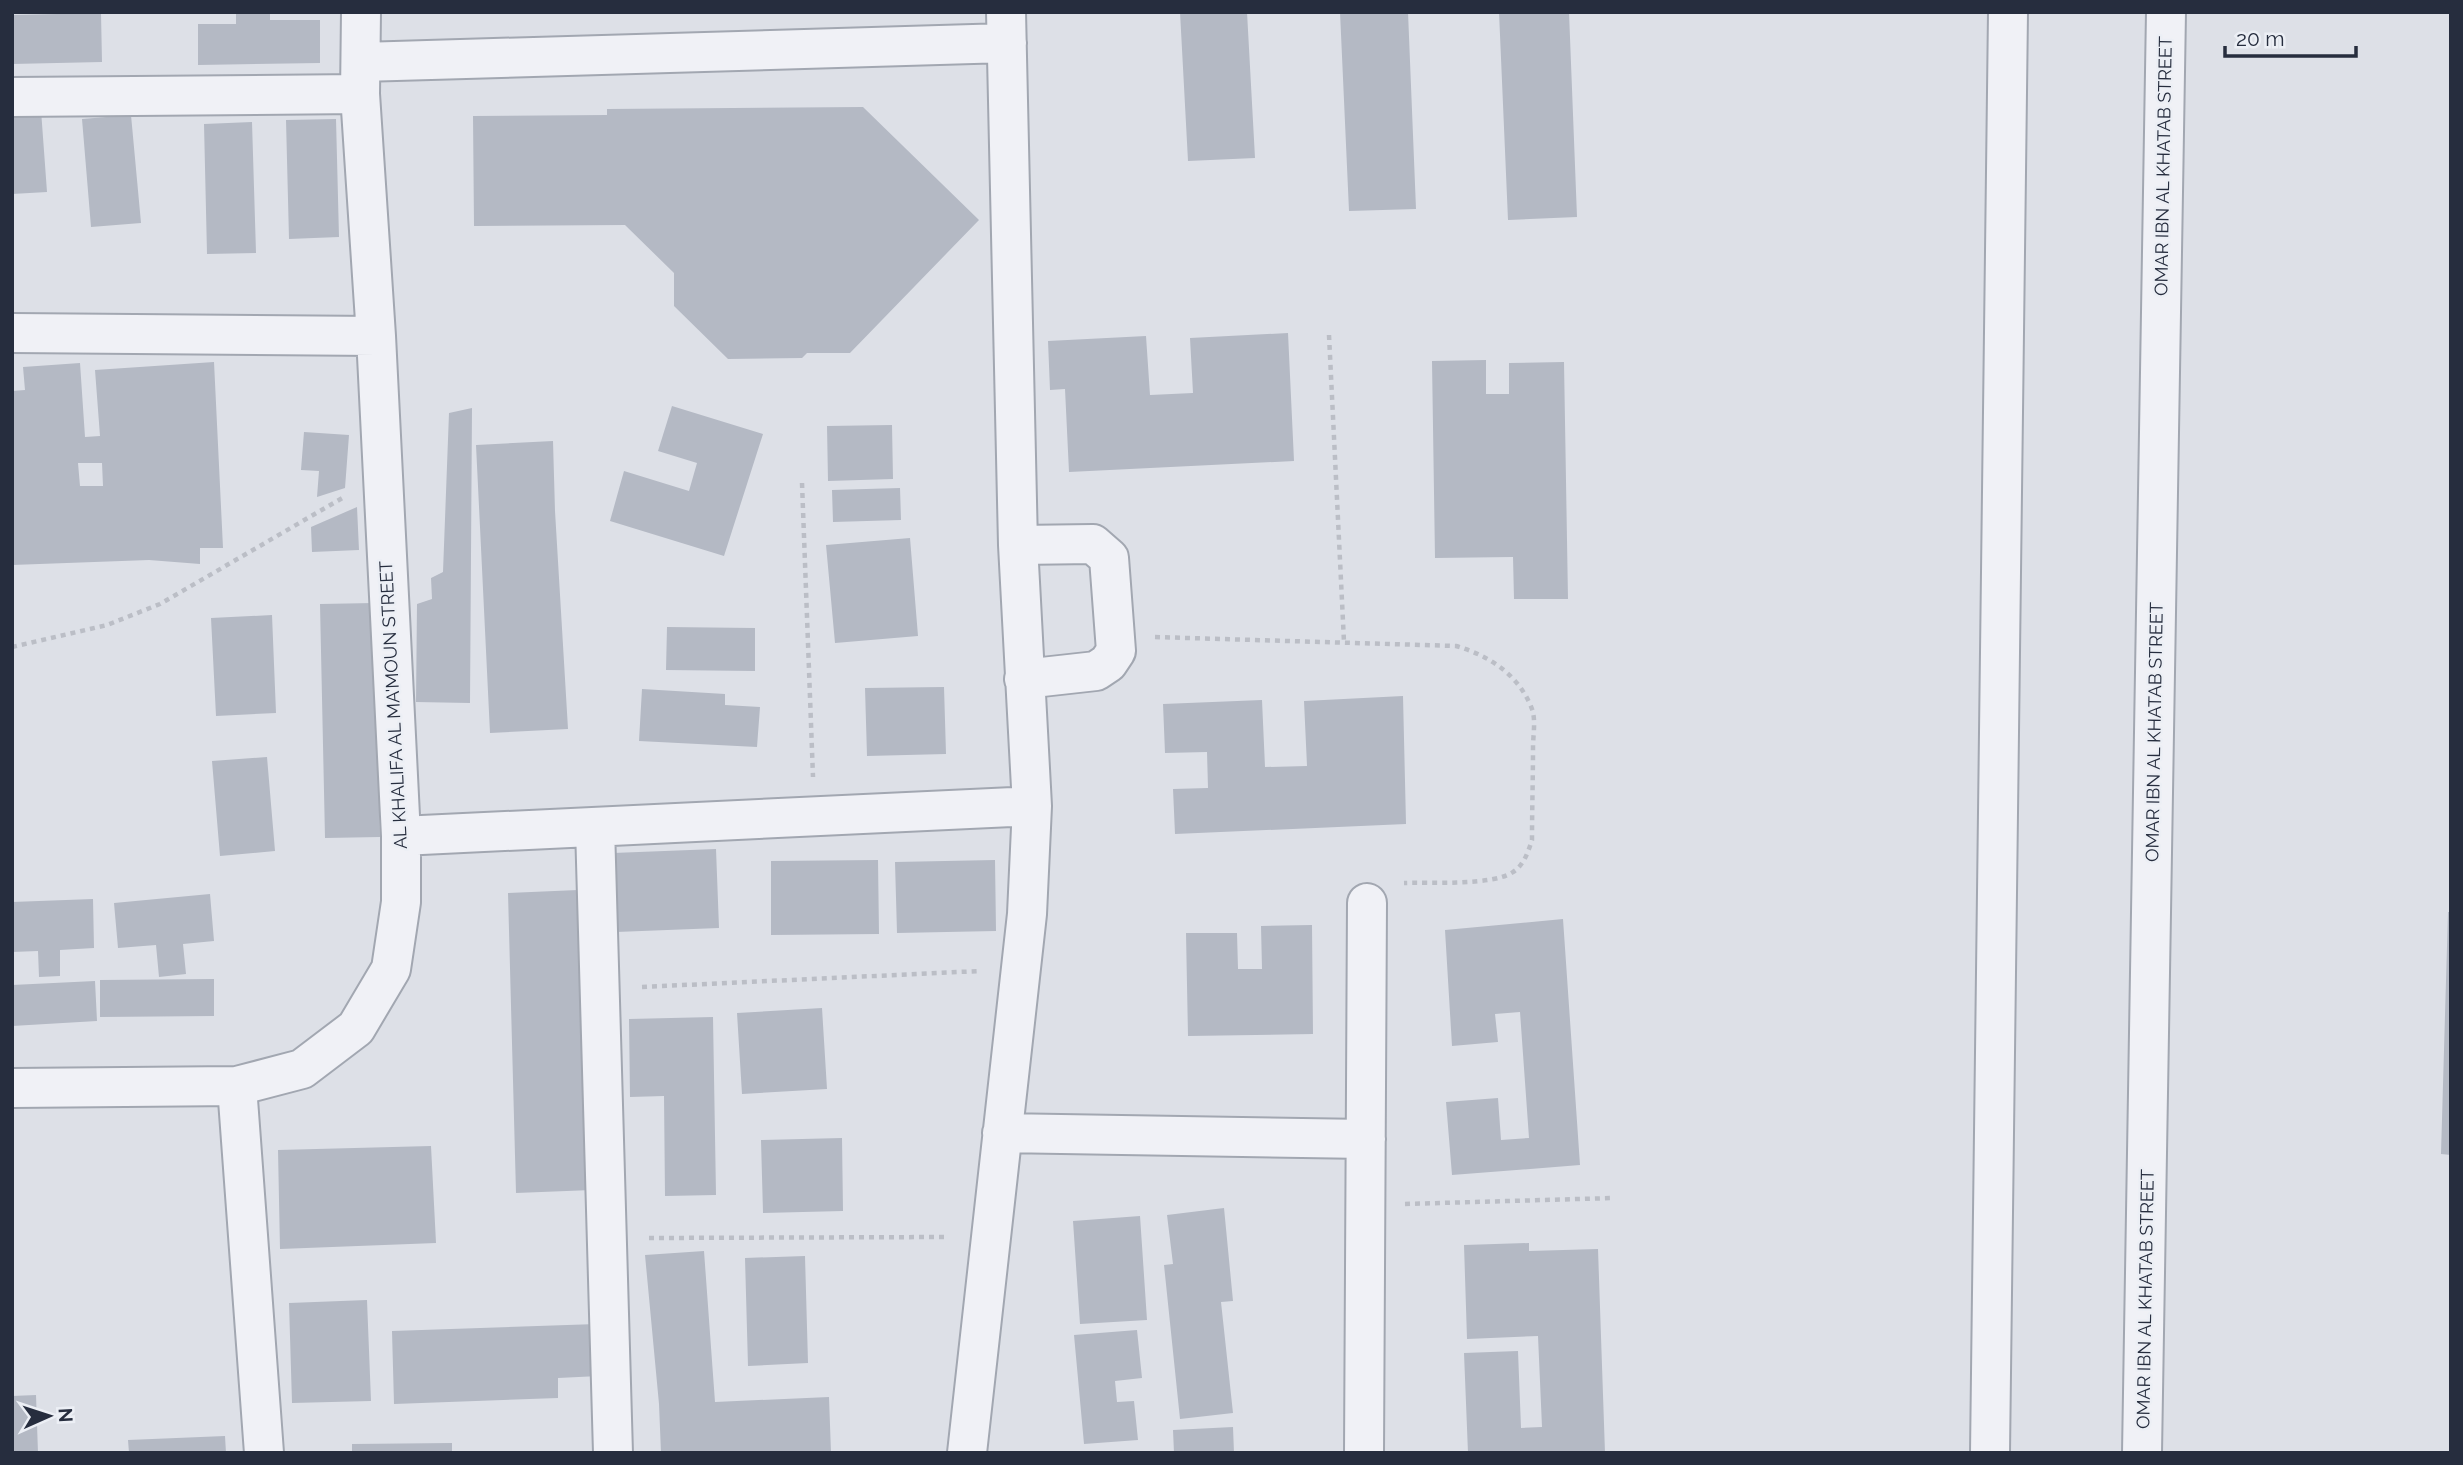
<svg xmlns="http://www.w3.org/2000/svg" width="2463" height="1465" viewBox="0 0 2463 1465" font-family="Raleway,sans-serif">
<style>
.building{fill:#b4b9c4;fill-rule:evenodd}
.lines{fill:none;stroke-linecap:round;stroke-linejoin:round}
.minor-casing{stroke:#a2a7b1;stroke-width:42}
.path{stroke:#bbbec6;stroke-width:4.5;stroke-dasharray:5 5;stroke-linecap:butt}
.minor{stroke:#f0f1f6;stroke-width:38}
.labels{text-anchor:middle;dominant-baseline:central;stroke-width:5;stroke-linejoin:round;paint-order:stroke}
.street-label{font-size:18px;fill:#262d3e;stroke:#eceff5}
</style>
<rect width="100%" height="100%" fill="#dde0e7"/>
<path class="building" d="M 236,12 L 270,12 L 270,20 L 320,20 L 320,63 L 198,65 L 198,24 L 236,24 Z
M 1180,12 L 1247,12 L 1255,158 L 1188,161 Z
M 1340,12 L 1408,12 L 1416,209 L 1349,211 Z
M 1499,12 L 1569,12 L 1577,217 L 1508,220 Z
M 101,13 L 102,62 L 12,64 L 12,15 Z
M 863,107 L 979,220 L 850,353 L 807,353 L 802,358 L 728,359 L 674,306 L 674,273 L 625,225 L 474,226 L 473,116 L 607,115 L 607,109 Z
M 41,110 L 47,192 L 12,194 L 12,112 Z
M 131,115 L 141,223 L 91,227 L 82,119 Z
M 336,119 L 339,237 L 289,239 L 286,120 Z
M 252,122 L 256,253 L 207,254 L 204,124 Z
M 1288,333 L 1294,461 L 1069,472 L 1065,389 L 1050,390 L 1048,341 L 1146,336 L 1150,395 L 1193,393 L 1190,338 Z
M 1486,360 L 1486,394 L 1509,394 L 1509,363 L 1564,362 L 1568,599 L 1514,599 L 1513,557 L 1435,558 L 1432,361 Z
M 214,362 L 223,548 L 200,548 L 200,564 L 149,560 L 12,565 L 12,391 L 25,390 L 23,367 L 80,363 L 85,437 L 100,436 L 95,370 ZM 78,463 L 102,463 L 103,486 L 80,486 Z
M 672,406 L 763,434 L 724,556 L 610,521 L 624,471 L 689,491 L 697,463 L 658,451 Z
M 472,408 L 470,703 L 416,702 L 417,604 L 432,599 L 431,578 L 443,572 L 449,413 Z
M 892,425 L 893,479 L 828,481 L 827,426 Z
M 304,432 L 349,435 L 345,488 L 317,497 L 319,471 L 301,470 Z
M 553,441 L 555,511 L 568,729 L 490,733 L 476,445 Z
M 900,488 L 901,520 L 833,522 L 832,490 Z
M 357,507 L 359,550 L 312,552 L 311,527 Z
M 910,538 L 918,636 L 835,643 L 826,545 Z
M 374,603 L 380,837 L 325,838 L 320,604 Z
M 272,615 L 276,713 L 216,716 L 211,618 Z
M 667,627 L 755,628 L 755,671 L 666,670 Z
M 944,687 L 946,754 L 867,756 L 865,688 Z
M 642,689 L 725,694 L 725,705 L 760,707 L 757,747 L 639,741 Z
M 1403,696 L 1406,824 L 1175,834 L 1173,789 L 1208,788 L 1207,752 L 1165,753 L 1163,704 L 1262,700 L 1265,767 L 1307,766 L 1304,701 Z
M 267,757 L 275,851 L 220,856 L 212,761 Z
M 716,849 L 719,928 L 616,932 L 613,853 Z
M 878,860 L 879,934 L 771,935 L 771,861 Z
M 995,860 L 996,931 L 897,933 L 895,862 Z
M 578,890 L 592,1190 L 516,1193 L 508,893 Z
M 210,894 L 214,941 L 183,944 L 186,974 L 159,977 L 156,945 L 118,948 L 114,903 Z
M 93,899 L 94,948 L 60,950 L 60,976 L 39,977 L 38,951 L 12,952 L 12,902 Z
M 2448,912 L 2451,912 L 2451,1155 L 2441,1154 Z
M 1563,919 L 1580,1165 L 1452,1175 L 1446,1102 L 1498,1098 L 1501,1140 L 1529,1138 L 1520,1012 L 1495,1014 L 1498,1042 L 1452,1046 L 1445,930 Z
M 1312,925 L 1313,1034 L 1188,1036 L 1186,933 L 1237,933 L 1238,969 L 1262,969 L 1261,926 Z
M 214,979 L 214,1016 L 100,1017 L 100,980 Z
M 95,981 L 97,1021 L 12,1026 L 12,985 Z
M 822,1008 L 827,1089 L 742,1094 L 737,1013 Z
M 713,1017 L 716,1195 L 665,1196 L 664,1096 L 630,1097 L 629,1019 Z
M 842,1138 L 843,1211 L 763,1213 L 761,1140 Z
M 431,1146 L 436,1243 L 280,1249 L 278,1150 Z
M 1224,1208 L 1233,1301 L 1221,1302 L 1233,1413 L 1180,1419 L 1164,1265 L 1173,1264 L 1167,1215 Z
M 1140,1216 L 1147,1320 L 1080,1324 L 1073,1221 Z
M 1529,1243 L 1529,1251 L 1598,1249 L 1605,1453 L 1468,1453 L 1464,1353 L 1518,1351 L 1521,1428 L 1542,1427 L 1538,1336 L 1467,1339 L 1464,1245 Z
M 704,1251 L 715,1402 L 829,1397 L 831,1453 L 661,1453 L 659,1404 L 645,1255 Z
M 805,1256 L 808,1363 L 748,1366 L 745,1258 Z
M 367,1300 L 371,1401 L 292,1403 L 289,1303 Z
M 597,1324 L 599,1376 L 558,1378 L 558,1398 L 394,1404 L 392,1331 Z
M 1137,1330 L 1142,1378 L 1115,1381 L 1117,1402 L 1134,1401 L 1138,1440 L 1084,1444 L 1074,1335 Z
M 36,1395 L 38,1453 L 12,1453 L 12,1396 Z
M 1233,1427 L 1234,1453 L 1174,1453 L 1173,1430 Z
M 225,1436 L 226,1453 L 129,1453 L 128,1440 Z
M 452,1443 L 452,1453 L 352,1453 L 352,1444 Z"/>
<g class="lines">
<g class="minor-casing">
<path id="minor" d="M 361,62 L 1007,43
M 12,97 L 360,94
M 12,333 L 376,336
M 1018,545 L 1093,544 L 1109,558 L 1116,651 L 1108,663 L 1096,671 L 1024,679
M 595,827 L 613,1453
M 401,836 L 1032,806
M 237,1086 L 264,1453
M 12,1088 L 237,1086 L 302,1069 L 356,1028 L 391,969 L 401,902 L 401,836 L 376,336 L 360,94 L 361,12
M 1002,1133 L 1366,1139
M 967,1453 L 1027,914 L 1032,806 L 1018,545 L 1006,12
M 1364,1453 L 1367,903
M 1990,1453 L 2008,12
M 2142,1453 L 2166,12"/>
</g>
<path class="path" d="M 1329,335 L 1344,642
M 802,483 L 813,777
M 1155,637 L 1456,646 C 1490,656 1519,675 1532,709 C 1536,720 1533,736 1533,747 C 1533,778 1532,809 1532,840 C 1528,852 1524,865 1513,872 C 1493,886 1429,882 1404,883
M 12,647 L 107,625 L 160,604 L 344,497
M 642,987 L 980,971
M 1405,1204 L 1613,1198
M 649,1238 L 949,1237"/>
<use href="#minor" class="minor"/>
</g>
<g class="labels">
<g class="street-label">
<text transform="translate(2163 166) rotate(-89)">OMAR IBN AL KHATAB STREET</text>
<text transform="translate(393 705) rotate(-93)">AL KHALIFA AL MA'MOUN STREET</text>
<text transform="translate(2154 732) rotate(-89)">OMAR IBN AL KHATAB STREET</text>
<text transform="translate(2145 1299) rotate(-89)">OMAR IBN AL KHATAB STREET</text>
</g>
</g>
<rect width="2463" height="1465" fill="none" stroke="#262d3e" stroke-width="28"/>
<g transform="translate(49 1416) rotate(87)" stroke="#eceff5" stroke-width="5" paint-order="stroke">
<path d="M0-5L12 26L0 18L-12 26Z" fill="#262d3e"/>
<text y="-10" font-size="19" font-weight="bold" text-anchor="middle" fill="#262d3e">N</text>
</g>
<path d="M2225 46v10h131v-10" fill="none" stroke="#262d3e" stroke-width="3.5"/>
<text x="2236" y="46" font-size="21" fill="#262d3e" stroke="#eceff5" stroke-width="5" paint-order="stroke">20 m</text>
</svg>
